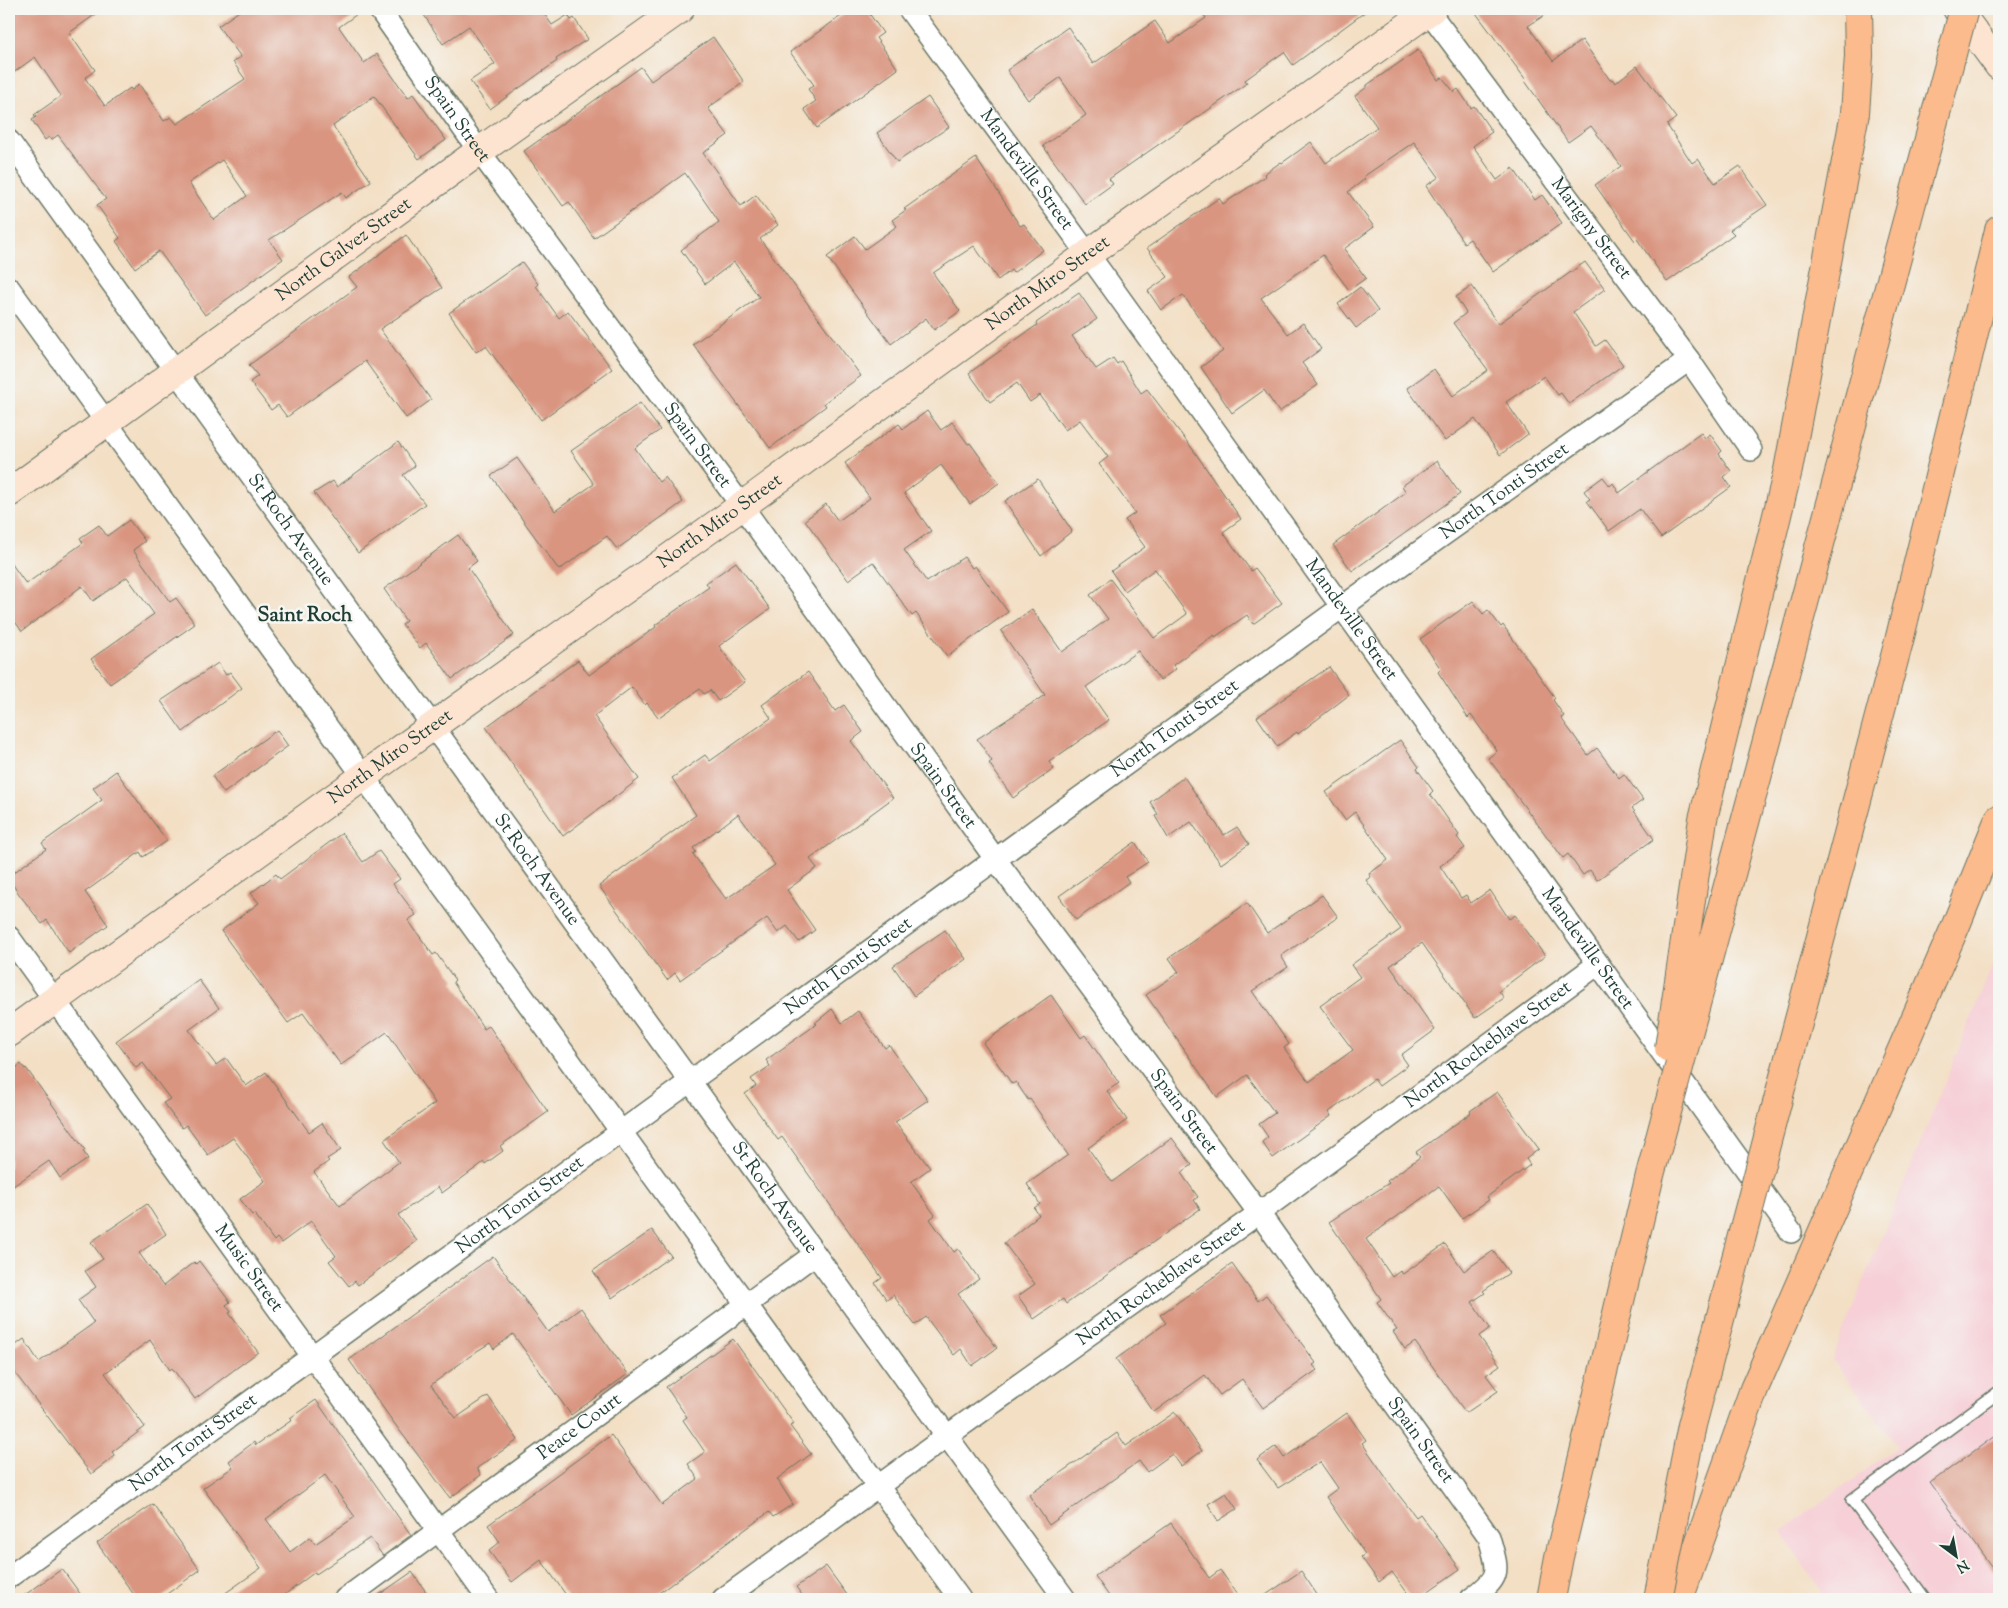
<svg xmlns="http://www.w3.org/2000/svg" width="2008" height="1608" viewBox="0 0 2008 1608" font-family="'Sorts Mill Goudy',serif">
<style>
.built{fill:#f6cfd7}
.building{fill:#d99580;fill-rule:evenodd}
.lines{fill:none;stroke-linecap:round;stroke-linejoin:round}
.lane-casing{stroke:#697666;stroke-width:14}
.street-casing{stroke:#697666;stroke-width:24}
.secondary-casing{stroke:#697666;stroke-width:30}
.highway-casing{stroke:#697666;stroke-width:30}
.lane{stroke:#fff;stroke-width:11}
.street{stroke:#fff;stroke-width:21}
.secondary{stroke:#fde4d1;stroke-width:28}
.highway{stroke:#fbbb8d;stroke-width:28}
.highway-bridge-casing{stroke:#697666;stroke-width:30;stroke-linecap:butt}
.highway-bridge{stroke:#fbbb8d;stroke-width:28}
.labels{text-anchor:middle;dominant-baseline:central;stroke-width:5;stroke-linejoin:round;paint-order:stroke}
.street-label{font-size:19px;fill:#1f3d34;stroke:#f6f6f2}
.neighbourhood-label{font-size:20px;font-weight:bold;fill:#1f3d34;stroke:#f6f6f2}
</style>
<rect width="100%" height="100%" fill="#f6f6f2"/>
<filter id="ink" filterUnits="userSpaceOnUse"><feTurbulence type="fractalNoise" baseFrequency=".02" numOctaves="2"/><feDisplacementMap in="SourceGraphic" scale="10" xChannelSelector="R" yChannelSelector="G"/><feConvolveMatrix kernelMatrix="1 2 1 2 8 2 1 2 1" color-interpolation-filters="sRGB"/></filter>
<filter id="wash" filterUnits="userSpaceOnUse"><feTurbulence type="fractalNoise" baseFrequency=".0096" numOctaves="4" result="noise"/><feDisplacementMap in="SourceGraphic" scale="20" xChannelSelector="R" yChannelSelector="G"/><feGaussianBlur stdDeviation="1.12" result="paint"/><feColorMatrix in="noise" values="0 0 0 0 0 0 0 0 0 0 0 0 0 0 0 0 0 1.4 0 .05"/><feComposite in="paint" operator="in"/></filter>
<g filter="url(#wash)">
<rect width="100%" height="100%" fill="#f3dfc4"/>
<path class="built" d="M 1999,950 L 1999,1599 L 1826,1599 L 1781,1531 L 1898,1447 L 1832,1359 Z"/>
<g id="blocks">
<path class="building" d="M 9,9 L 103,9 L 69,33 L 95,70 L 85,78 L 105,106 L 130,88 L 132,90 L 139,84 L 164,121 L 171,117 L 177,124 L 245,79 L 233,62 L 241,57 L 218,26 L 242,9 L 364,9 L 339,27 L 364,63 L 377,54 L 408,98 L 413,94 L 446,140 L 419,159 L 374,96 L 333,126 L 371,181 L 346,198 L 342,192 L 269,240 L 283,259 L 205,315 L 159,251 L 135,268 L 116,241 L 120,238 L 97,205 L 106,199 L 58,135 L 51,140 L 49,137 L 45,140 L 32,120 L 36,117 L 34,115 L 61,96 L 35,57 L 9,76 ZM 222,160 L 247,196 L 214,220 L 189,183 Z
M 420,9 L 541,9 L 552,25 L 568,15 L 571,20 L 574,18 L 588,39 L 556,59 L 557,61 L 490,109 L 470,81 L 495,64 L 469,26 L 443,44 Z
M 851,9 L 866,9 L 883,33 L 876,38 L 898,69 L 817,128 L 804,109 L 816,101 L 808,89 L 814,85 L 790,52 Z
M 1200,9 L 1369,9 L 1293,65 L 1284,52 L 1245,80 L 1247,83 L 1109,179 L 1113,184 L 1085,204 L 1043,146 L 1086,115 L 1060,78 L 1028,100 L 1007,70 L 1068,27 L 1093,64 L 1155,21 L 1170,43 L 1206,18 Z
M 1473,9 L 1554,9 L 1528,26 L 1553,61 L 1582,40 L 1610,80 L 1612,79 L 1615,83 L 1637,66 L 1676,118 L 1667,125 L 1692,163 L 1698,159 L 1715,183 L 1740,166 L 1767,205 L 1730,230 L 1734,234 L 1667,282 L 1637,239 L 1635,241 L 1595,185 L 1621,166 L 1591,126 L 1568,142 L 1525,81 L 1526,80 Z
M 713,37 L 744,82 L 708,108 L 728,135 L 703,153 L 741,206 L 756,195 L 778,225 L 760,239 L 861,376 L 824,403 L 826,406 L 770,448 L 693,344 L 759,297 L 734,262 L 705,284 L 681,250 L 719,222 L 685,173 L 594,238 L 569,202 L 563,206 L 524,151 L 641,67 L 651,81 Z
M 1418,50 L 1438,80 L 1442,77 L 1454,92 L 1458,89 L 1471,108 L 1474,106 L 1492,132 L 1473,146 L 1497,180 L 1513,168 L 1535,200 L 1542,195 L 1562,223 L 1493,272 L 1470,239 L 1464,243 L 1426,186 L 1439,177 L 1414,142 L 1363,177 L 1365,179 L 1348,192 L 1374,227 L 1344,249 L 1366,278 L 1349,290 L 1323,255 L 1261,298 L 1288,334 L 1303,323 L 1321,349 L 1302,363 L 1318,385 L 1279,412 L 1264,390 L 1232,413 L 1201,367 L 1223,351 L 1183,295 L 1161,310 L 1148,291 L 1168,277 L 1147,248 L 1219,198 L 1223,204 L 1266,176 L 1264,174 L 1281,162 L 1282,163 L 1311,142 L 1326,163 L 1377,127 L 1355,96 L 1367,87 L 1367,85 Z
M 928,97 L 949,127 L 897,162 L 877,133 Z
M 976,158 L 1020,226 L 1024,224 L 1043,250 L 1013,273 L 1011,270 L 998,280 L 974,246 L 933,273 L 960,311 L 934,330 L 926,318 L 891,344 L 827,257 L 855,236 L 865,249 L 897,226 L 892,220 L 906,210 L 904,209 Z
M 406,235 L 442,288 L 380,329 L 431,400 L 406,418 L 365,361 L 287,417 L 278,405 L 271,410 L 250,382 L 258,376 L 249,365 L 357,287 L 349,277 Z
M 522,262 L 538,284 L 536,286 L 559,318 L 568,311 L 612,369 L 541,420 L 486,346 L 476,352 L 449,313 Z
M 1585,262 L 1605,289 L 1573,312 L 1596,346 L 1605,340 L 1623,365 L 1569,404 L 1561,393 L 1558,395 L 1544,376 L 1506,402 L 1528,434 L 1500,455 L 1475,419 L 1445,441 L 1407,388 L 1434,369 L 1453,396 L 1488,370 L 1453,323 L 1466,313 L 1456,297 L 1472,286 L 1498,324 Z
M 1360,287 L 1378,311 L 1356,328 L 1338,304 Z
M 1079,293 L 1097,319 L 1072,336 L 1096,369 L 1113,358 L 1117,364 L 1121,361 L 1141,393 L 1147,389 L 1194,451 L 1241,519 L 1223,532 L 1251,571 L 1255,568 L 1282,603 L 1253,624 L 1247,615 L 1215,637 L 1214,635 L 1173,665 L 1176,669 L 1160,680 L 1138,651 L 1086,687 L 1109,720 L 1049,762 L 1054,769 L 1013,798 L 989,763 L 992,761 L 977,739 L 1045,695 L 1001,631 L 1032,609 L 1062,652 L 1108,619 L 1090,595 L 1110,579 L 1154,638 L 1187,614 L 1155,569 L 1125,591 L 1111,571 L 1145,547 L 1125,520 L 1135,513 L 1099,464 L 1108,457 L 1080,420 L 1065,430 L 1040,395 L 1030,402 L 1017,383 L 990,402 L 969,373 L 1037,325 L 1036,323 Z
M 640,403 L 660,430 L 635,448 L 659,482 L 665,477 L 683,502 L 617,549 L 607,536 L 559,570 L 491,476 L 517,458 L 555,511 L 594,484 L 571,451 Z
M 927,411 L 941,430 L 952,422 L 968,444 L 970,443 L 999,483 L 970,504 L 941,465 L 904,493 L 931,531 L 904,550 L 927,582 L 964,557 L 972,568 L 975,566 L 1008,612 L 947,656 L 916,613 L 912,616 L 873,562 L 848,580 L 805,520 L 826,504 L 838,521 L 870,498 L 845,463 L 899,424 L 903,429 Z
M 1701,433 L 1705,438 L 1710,434 L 1722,451 L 1719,454 L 1731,471 L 1724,477 L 1731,487 L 1661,538 L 1640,509 L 1609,531 L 1587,501 L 1590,499 L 1584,491 L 1603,477 L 1610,486 L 1613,483 L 1619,493 Z
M 398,442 L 415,466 L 403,475 L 425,504 L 358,553 L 314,493 L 333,481 L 337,487 Z
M 1437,461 L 1460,494 L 1352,571 L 1333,545 L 1406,492 L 1402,486 Z
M 1038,479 L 1072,531 L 1041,556 L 1005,501 Z
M 129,520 L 145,541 L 133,550 L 170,602 L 176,598 L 195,624 L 110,684 L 91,659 L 154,614 L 127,577 L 93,601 L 82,586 L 22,631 L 9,614 L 9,560 L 26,584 L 83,543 L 80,538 L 99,525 L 107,536 Z
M 458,535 L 477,561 L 468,568 L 514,635 L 452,679 L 426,643 L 420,648 L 402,624 L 406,621 L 384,589 Z
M 736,562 L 770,609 L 719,646 L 745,682 L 718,701 L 710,690 L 704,694 L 700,689 L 659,718 L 647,703 L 645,705 L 632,687 L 594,716 L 639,779 L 563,836 L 486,727 L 578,660 L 589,675 L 656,627 L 655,625 L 709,587 L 706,583 Z
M 1473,601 L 1483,614 L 1488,610 L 1501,627 L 1503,625 L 1555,698 L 1553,700 L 1564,716 L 1561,718 L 1588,755 L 1597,748 L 1619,778 L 1624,774 L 1643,800 L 1632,808 L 1654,839 L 1597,880 L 1590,870 L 1583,875 L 1568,854 L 1563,858 L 1488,758 L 1497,751 L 1471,715 L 1468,718 L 1438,672 L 1441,669 L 1420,639 Z
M 218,663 L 226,675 L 230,672 L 242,688 L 183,732 L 161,701 Z
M 1329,667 L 1349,695 L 1298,734 L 1297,732 L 1277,746 L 1257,717 Z
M 808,672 L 835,711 L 844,705 L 863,732 L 851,741 L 893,798 L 810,859 L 817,868 L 787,890 L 815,930 L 799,942 L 787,926 L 778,933 L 767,918 L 680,980 L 675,973 L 667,980 L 599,886 L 696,815 L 672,778 L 705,755 L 710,761 L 771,718 L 762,705 ZM 738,814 L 775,865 L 726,899 L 693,854 L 696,852 L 693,848 Z
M 277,730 L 288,746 L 224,793 L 212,776 Z
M 1400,740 L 1419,767 L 1417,769 L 1433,791 L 1430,794 L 1459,835 L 1457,837 L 1465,848 L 1440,866 L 1461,898 L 1466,895 L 1471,903 L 1490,890 L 1509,919 L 1515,915 L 1545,956 L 1499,991 L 1504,998 L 1475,1018 L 1422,943 L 1390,966 L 1435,1030 L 1401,1055 L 1408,1065 L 1379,1086 L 1374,1079 L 1329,1112 L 1331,1116 L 1273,1158 L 1262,1142 L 1268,1137 L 1259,1124 L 1275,1113 L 1247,1075 L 1217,1097 L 1146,995 L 1179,972 L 1169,958 L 1247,903 L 1267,933 L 1322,895 L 1338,917 L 1281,956 L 1288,967 L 1252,991 L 1289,1044 L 1284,1048 L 1309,1082 L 1353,1050 L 1320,1006 L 1360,977 L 1351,965 L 1401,929 L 1366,880 L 1371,877 L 1369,874 L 1388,860 L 1355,812 L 1345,820 L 1326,792 Z
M 116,771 L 167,841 L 143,857 L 140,852 L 85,892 L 108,925 L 69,953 L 47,920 L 42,924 L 19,894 L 9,879 L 9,876 L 46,849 L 42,843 L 102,800 L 93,788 Z
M 1184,777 L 1224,835 L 1237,827 L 1249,844 L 1221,864 L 1191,822 L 1168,838 L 1155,816 L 1158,814 L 1150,802 Z
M 342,833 L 363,862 L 379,851 L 400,879 L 393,884 L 416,915 L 408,920 L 433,955 L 436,953 L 455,980 L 453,982 L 484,1029 L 489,1026 L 548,1112 L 500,1146 L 503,1151 L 485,1164 L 484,1162 L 442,1193 L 438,1187 L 398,1215 L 417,1241 L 358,1285 L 355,1281 L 349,1286 L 329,1261 L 336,1256 L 311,1221 L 281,1243 L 277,1238 L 274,1241 L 254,1213 L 252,1215 L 240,1199 L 265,1181 L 233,1138 L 208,1155 L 186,1125 L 182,1128 L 163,1103 L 170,1099 L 143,1063 L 136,1068 L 116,1041 L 199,980 L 219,1008 L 189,1030 L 216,1065 L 226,1058 L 246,1086 L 266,1072 L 309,1132 L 322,1123 L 341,1150 L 327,1159 L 329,1161 L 314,1172 L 340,1206 L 399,1162 L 384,1140 L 435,1103 L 387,1032 L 341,1065 L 303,1013 L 288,1023 L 221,931 L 259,903 L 251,893 L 276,874 L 280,879 Z
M 1135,842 L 1148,862 L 1125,877 L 1129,882 L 1076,920 L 1059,896 Z
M 945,930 L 966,959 L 914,996 L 893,966 Z
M 1051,995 L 1081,1038 L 1085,1035 L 1119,1083 L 1107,1091 L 1127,1120 L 1088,1148 L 1112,1182 L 1172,1138 L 1192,1165 L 1181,1173 L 1198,1197 L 1194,1200 L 1200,1209 L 1066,1304 L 1063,1299 L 1034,1319 L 1018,1296 L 1035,1284 L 1004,1243 L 1039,1215 L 1034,1208 L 1040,1204 L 1027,1184 L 1068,1155 L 1030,1099 L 1028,1100 L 1016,1082 L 1012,1084 L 983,1043 Z
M 832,1009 L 842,1023 L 858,1011 L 885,1048 L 889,1045 L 928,1100 L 895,1122 L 930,1168 L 911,1182 L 935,1215 L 930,1219 L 954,1252 L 958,1249 L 979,1279 L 958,1294 L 997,1348 L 972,1366 L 961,1349 L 954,1355 L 926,1317 L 915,1325 L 893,1295 L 887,1300 L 875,1283 L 882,1278 L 782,1137 L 778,1140 L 745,1094 L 756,1086 L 751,1079 L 770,1066 L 766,1060 L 817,1024 L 815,1023 Z
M 21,1064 L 25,1069 L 26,1068 L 85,1150 L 83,1151 L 88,1159 L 60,1178 L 49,1161 L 9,1189 L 9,1073 Z
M 1497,1092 L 1539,1149 L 1526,1159 L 1530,1165 L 1487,1197 L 1489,1200 L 1462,1218 L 1439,1186 L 1366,1239 L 1392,1277 L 1400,1271 L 1403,1274 L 1445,1244 L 1464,1271 L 1493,1251 L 1509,1273 L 1483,1291 L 1485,1293 L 1472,1302 L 1490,1328 L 1479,1336 L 1500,1365 L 1486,1375 L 1498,1391 L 1466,1413 L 1415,1342 L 1405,1349 L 1393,1332 L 1397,1330 L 1377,1302 L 1381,1299 L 1329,1222 L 1389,1183 L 1387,1181 L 1420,1157 L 1416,1152 L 1471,1113 L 1470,1111 Z
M 147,1204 L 166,1234 L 139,1253 L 163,1286 L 194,1262 L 196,1264 L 199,1261 L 230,1302 L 226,1305 L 231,1312 L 229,1313 L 258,1352 L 195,1399 L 172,1368 L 170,1370 L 150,1340 L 105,1373 L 145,1427 L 112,1452 L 115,1456 L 91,1474 L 9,1365 L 9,1350 L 24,1339 L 39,1362 L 94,1323 L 78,1300 L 96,1287 L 85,1271 L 103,1259 L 91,1242 Z
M 652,1230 L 671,1256 L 612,1298 L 593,1271 Z
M 493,1256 L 548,1332 L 581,1308 L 628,1374 L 571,1415 L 513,1334 L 494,1349 L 490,1343 L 477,1351 L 431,1385 L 456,1418 L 488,1396 L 518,1440 L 477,1468 L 481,1475 L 450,1498 L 391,1419 L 349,1360 Z
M 1232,1264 L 1258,1301 L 1266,1295 L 1316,1363 L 1313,1365 L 1317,1370 L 1263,1408 L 1242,1379 L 1220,1395 L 1205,1375 L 1154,1412 L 1116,1359 L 1166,1323 L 1160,1315 Z
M 733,1339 L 794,1424 L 790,1426 L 811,1454 L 777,1479 L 793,1504 L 773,1517 L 769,1512 L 651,1599 L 569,1599 L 541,1560 L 512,1582 L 489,1551 L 500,1542 L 488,1525 L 611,1435 L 662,1505 L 698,1479 L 688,1464 L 705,1452 L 683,1420 L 687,1417 L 666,1387 Z
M 316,1400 L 411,1535 L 383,1556 L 370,1538 L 316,1574 L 315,1572 L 279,1599 L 217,1599 L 261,1568 L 203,1488 L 233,1467 L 229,1461 L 254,1442 L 256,1445 L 292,1420 L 290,1418 ZM 325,1475 L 355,1517 L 315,1544 L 310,1537 L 290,1552 L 266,1519 Z
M 1175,1412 L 1202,1451 L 1181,1466 L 1172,1454 L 1147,1472 L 1139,1461 L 1049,1525 L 1029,1495 L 1117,1433 L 1126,1446 Z
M 1347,1413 L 1366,1440 L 1362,1443 L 1394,1489 L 1416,1517 L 1420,1514 L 1460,1569 L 1417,1599 L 1412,1599 L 1392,1572 L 1379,1582 L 1361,1557 L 1365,1554 L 1326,1497 L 1338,1488 L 1320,1462 L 1278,1488 L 1257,1460 L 1276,1446 L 1284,1458 Z
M 1999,1433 L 1999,1578 L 1930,1483 Z
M 1226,1493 L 1237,1509 L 1218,1521 L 1208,1504 Z
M 153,1504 L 200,1570 L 160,1599 L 137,1599 L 97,1543 Z
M 1171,1523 L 1209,1578 L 1220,1570 L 1241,1599 L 1111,1599 L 1095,1576 Z
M 826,1566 L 850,1599 L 805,1599 L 796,1587 Z
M 62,1569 L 84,1599 L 19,1599 Z
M 1301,1571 L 1320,1599 L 1260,1599 Z
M 412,1572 L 431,1599 L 373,1599 Z"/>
</g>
</g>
<g filter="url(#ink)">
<use href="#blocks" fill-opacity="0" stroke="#697666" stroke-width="1"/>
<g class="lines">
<g class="lane-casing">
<path id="lane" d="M 1925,1599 L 1852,1500 L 1999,1392"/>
</g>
<g class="street-casing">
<g id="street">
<path id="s1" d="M 379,9 L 479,151 L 742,506 L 996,860 L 1259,1213 L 1489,1537 C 1499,1573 1502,1576 1471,1599"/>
<path id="s2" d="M 909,9 L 1101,272 L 1791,1232"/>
<path id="s3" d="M 1427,9 L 1689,360 L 1751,450"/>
<path id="s4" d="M 9,141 L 1065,1599"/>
<path d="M 9,288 L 960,1599"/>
<path id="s5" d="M 9,937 L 488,1599"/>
<path id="s6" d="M 9,1577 L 1342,607 L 1689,360"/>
<path id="s7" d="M 345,1599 L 815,1254"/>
<path id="s8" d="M 723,1599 L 947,1436 L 1259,1213 L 1598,964"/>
</g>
</g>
<g class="secondary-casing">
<g id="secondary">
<path d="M 1957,9 L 1999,66"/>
<path id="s9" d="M 9,493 L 467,160 L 680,9"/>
<path id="s10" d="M 9,1033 L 433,726 L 728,516 L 1088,254 L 1432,9"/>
</g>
</g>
<g class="highway-casing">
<path id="highway" d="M 1855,113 L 1859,56 L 1858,9
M 1899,641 L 1999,230
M 1679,1599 L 1754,1389 L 1956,925 L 1999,819"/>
</g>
<use href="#lane" class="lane"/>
<use href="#street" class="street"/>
<use href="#secondary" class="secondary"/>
<use href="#highway" class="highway"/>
<g class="highway-bridge-casing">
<path id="highway-bridge" d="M 1669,1048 L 1703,819 L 1788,470 L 1855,113
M 1551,1599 L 1559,1557 L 1650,1175 L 1964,9
M 1658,1599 L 1692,1425 L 1899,641"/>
</g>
<use href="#highway-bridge" class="highway-bridge"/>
</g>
</g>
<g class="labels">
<g class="street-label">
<text stroke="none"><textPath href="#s1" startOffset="135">Spain Street</textPath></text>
<text stroke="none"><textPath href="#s2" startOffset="199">Mandeville Street</textPath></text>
<text stroke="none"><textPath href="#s3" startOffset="274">Marigny Street</textPath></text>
<text stroke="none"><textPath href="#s9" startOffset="414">North Galvez Street</textPath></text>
<text stroke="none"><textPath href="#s10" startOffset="1281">North Miro Street</textPath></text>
<text stroke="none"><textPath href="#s1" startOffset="540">Spain Street</textPath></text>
<text stroke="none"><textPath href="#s6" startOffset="1848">North Tonti Street</textPath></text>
<text stroke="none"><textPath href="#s10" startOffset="876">North Miro Street</textPath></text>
<text stroke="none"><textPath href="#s4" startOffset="480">St Roch Avenue</textPath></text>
<text stroke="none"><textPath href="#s2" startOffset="754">Mandeville Street</textPath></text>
<text stroke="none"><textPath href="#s6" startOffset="1442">North Tonti Street</textPath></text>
<text stroke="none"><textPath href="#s10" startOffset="471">North Miro Street</textPath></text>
<text stroke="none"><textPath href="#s1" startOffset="960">Spain Street</textPath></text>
<text stroke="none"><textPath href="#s4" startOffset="900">St Roch Avenue</textPath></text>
<text stroke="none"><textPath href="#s2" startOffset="1159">Mandeville Street</textPath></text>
<text stroke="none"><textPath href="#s6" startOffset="1038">North Tonti Street</textPath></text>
<text stroke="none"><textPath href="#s8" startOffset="945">North Rocheblave Street</textPath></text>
<text stroke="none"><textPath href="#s1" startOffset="1365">Spain Street</textPath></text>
<text stroke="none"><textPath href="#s4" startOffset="1305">St Roch Avenue</textPath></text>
<text stroke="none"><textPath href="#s6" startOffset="632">North Tonti Street</textPath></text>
<text stroke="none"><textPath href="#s5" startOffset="409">Music Street</textPath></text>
<text stroke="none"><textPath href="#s8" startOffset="540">North Rocheblave Street</textPath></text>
<text stroke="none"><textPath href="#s7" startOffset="291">Peace Court</textPath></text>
<text stroke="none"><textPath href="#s1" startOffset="1770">Spain Street</textPath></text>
<text stroke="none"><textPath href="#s6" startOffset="228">North Tonti Street</textPath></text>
</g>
<g class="neighbourhood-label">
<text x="305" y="616">Saint Roch</text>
</g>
</g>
<rect width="2008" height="1608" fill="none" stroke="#f6f6f2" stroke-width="30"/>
<g transform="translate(1956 1556) rotate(148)" stroke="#f6f6f2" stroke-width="4" paint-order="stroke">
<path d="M0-4L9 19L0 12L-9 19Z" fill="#1f3d34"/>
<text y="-8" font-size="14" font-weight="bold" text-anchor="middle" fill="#1f3d34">N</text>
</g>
</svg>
